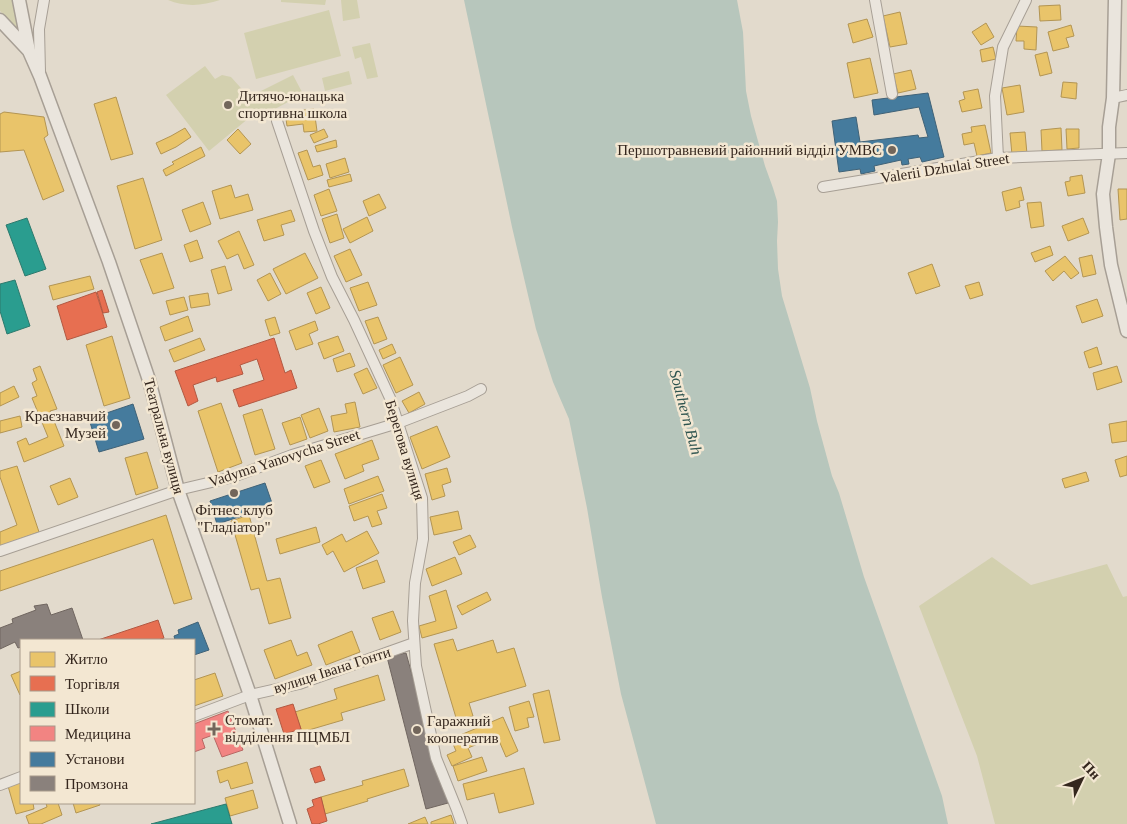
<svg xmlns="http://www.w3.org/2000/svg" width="1127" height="824" viewBox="0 0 1127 824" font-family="Georgia,serif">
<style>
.green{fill:#d3d0af}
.water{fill:#b7c6bc}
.homes{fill:#e9c46a;stroke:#b39553}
.shops{fill:#e76f51;stroke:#b25942}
.schools{fill:#2a9d8f;stroke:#2d7a6d}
.health{fill:#f28482;stroke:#b96864}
.public{fill:#457b9d;stroke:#406277}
.industry{fill:#8a817c;stroke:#706660}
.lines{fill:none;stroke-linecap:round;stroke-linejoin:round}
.minor-casing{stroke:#a79f95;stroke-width:12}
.tertiary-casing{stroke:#a79f95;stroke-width:15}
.minor{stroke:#eae5dd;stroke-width:10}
.tertiary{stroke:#eae5dd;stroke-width:12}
.poi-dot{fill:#72665b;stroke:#f3e7d2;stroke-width:2}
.labels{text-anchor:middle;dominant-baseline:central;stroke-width:5;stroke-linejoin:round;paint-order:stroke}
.poi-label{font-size:15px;fill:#35271e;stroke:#f3e7d2;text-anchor:start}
.street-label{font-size:15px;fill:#35271e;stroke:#f3e7d2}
.water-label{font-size:16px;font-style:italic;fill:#2e544f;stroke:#f3e7d2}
</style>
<rect width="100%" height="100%" fill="#e2dacc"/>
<path class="green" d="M 0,0 L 12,0 L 18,31 L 0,11 Z
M 168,0 L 220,0 C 202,6 185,7 168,0 Z
M 281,0 L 326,0 L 325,5 L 281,2 Z
M 341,0 L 357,0 L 360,18 L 343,21 Z
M 329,10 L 341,56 L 256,79 L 244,33 Z
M 370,43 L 378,77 L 367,79 L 361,57 L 355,59 L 352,47 Z
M 205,66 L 215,79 L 222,75 L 231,77 L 249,97 L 293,75 L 303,94 L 260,117 L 255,113 L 209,151 L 166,95 Z
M 349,71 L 352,84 L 325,91 L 322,78 Z
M 992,557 L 1031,585 L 1107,564 L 1123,597 L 1127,596 L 1127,824 L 995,824 L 977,756 L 919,606 Z"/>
<path class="water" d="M 464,0 L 737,0 L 743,32 L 746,91 L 751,116 L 765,166 L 773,188 L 777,201 L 778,222 L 777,241 L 778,269 L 782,296 L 810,388 L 817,421 L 832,476 L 839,493 L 864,577 L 942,796 L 948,824 L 656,824 L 621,694 L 602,597 L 587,508 L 569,419 L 553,382 L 536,329 L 512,227 Z"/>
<path class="homes" d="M 1060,5 L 1061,20 L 1040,21 L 1039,6 Z
M 900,12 L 907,44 L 890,47 L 883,16 Z
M 867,19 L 873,37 L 853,43 L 848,24 Z
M 986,23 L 994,37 L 981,45 L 972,32 Z
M 1071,25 L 1074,36 L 1066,38 L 1069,47 L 1053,51 L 1048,32 Z
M 1017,26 L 1037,27 L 1036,50 L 1024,49 L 1024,41 L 1016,41 Z
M 993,47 L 996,59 L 982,62 L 980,50 Z
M 1047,52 L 1052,73 L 1040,76 L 1035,55 Z
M 870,58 L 878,93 L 854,98 L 847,63 Z
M 911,70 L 916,89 L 898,93 L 893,74 Z
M 1063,82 L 1077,83 L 1076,99 L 1061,97 Z
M 1020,85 L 1024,112 L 1007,115 L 1002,88 Z
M 978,89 L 982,108 L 962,112 L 959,101 L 965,99 L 963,92 Z
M 116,97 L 133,154 L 111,160 L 94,104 Z
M 314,109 L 317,131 L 304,132 L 303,124 L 287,126 L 285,112 Z
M 4,112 L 44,117 L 48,135 L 44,138 L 64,191 L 43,200 L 24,150 L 0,152 L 0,114 Z
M 985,125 L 991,153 L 977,156 L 974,143 L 964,145 L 962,134 L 972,132 L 971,127 Z
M 185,128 L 191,137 L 176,147 L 161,154 L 156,143 L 171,136 Z
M 1061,128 L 1062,150 L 1042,151 L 1041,130 Z
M 238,129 L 251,144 L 240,154 L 227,140 Z
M 324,129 L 328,137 L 314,143 L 310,135 Z
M 1066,129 L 1079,129 L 1079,148 L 1067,149 Z
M 1025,132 L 1027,154 L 1012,155 L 1010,133 Z
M 336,140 L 337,147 L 317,152 L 315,146 Z
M 201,147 L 205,156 L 166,176 L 163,170 L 174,164 L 172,162 Z
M 307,150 L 313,167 L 320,165 L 323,175 L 308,180 L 298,153 Z
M 345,158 L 349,172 L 330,178 L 326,164 Z
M 350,174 L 352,181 L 329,187 L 327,180 Z
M 1082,175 L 1085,193 L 1068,196 L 1065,182 L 1070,181 L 1070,177 Z
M 143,178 L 162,240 L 135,249 L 117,186 Z
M 231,185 L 235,198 L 248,194 L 253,210 L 220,219 L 212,191 Z
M 1021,187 L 1024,200 L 1019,201 L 1020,207 L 1006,211 L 1002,192 Z
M 329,189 L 337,211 L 321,216 L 314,195 Z
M 1118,189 L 1127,189 L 1127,219 L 1120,220 Z
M 379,194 L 386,208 L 369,216 L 363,201 Z
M 203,202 L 211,224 L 190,232 L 182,210 Z
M 1041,202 L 1044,226 L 1031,228 L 1027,203 Z
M 291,210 L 295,221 L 281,225 L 284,235 L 264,241 L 257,220 Z
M 337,214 L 344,238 L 330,243 L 322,219 Z
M 367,217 L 373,231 L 350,243 L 343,229 Z
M 1083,218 L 1089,233 L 1068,241 L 1062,226 Z
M 239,231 L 254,265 L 244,269 L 238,254 L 227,259 L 218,241 Z
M 197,240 L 203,258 L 190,262 L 184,245 Z
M 1050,246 L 1053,255 L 1035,262 L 1031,253 Z
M 350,249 L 362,275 L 346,282 L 334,256 Z
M 162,253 L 174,288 L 153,294 L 140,260 Z
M 305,253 L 318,278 L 286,294 L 273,269 Z
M 1092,255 L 1096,274 L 1083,277 L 1079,258 Z
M 1065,256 L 1079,273 L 1071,279 L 1064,271 L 1053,281 L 1045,271 Z
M 932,264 L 940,286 L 916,294 L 908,273 Z
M 225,266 L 232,290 L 218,294 L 211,270 Z
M 270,273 L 281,294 L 268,301 L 257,280 Z
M 90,276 L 94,289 L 53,300 L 49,286 Z
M 368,282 L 377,305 L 359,311 L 350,288 Z
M 979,282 L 983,295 L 970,299 L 965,286 Z
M 321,287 L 330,308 L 316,314 L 307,293 Z
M 208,293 L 210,305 L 191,308 L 189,296 Z
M 184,297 L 188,310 L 170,315 L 166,301 Z
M 1097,299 L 1103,316 L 1082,323 L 1076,306 Z
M 188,316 L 193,331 L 165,341 L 160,327 Z
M 275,317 L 280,333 L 270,336 L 265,320 Z
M 378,317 L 387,339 L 374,344 L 365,321 Z
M 315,321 L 318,330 L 309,334 L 313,344 L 296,350 L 289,331 Z
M 112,336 L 130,398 L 104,406 L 86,345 Z
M 338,336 L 344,351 L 324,359 L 318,343 Z
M 200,338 L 205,350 L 174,362 L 169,350 Z
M 392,344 L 396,353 L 383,359 L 379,350 Z
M 1097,347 L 1102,364 L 1089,368 L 1084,352 Z
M 350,353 L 355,366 L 337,372 L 333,359 Z
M 400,357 L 413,385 L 396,393 L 383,365 Z
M 40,366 L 57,409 L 50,411 L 64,446 L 24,462 L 17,442 L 26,438 L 29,445 L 48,437 L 32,398 L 37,396 L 32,383 L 37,380 L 33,369 Z
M 1117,366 L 1122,382 L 1097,390 L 1093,373 Z
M 367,368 L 377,388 L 363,394 L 354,374 Z
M 14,386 L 19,397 L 0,406 L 0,393 Z
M 419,392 L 425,404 L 409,413 L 402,401 Z
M 355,402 L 360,427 L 334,432 L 331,416 L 347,413 L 345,404 Z
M 221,403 L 242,463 L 218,472 L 198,411 Z
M 319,408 L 328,431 L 310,438 L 301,415 Z
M 262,409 L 275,449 L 255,455 L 243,415 Z
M 20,416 L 22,427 L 0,433 L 0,421 Z
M 300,417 L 307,439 L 290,445 L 282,423 Z
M 1127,421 L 1127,441 L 1112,443 L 1109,424 Z
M 437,426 L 450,457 L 422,469 L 410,437 Z
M 372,440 L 379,459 L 362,465 L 364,471 L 345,479 L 335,454 Z
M 147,452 L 158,488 L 136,495 L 125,458 Z
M 1127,456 L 1127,475 L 1120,477 L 1115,460 Z
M 321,460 L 330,482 L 314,488 L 305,466 Z
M 17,466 L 39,532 L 0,546 L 0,532 L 17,525 L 0,477 L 0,471 Z
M 447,468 L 451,482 L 442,485 L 445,496 L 432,500 L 425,474 Z
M 1086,472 L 1089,481 L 1065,488 L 1062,479 Z
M 378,476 L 384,491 L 349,504 L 344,489 Z
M 70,478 L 78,497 L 58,505 L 50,486 Z
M 382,494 L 387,508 L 377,511 L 382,524 L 372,527 L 368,516 L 354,521 L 349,506 Z
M 458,511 L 462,529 L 434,535 L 430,517 Z
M 166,515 L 192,599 L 174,604 L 153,539 L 0,591 L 0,571 Z
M 249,515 L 267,581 L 280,578 L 291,618 L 269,624 L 259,588 L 251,590 L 231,521 Z
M 316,527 L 320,542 L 280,554 L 276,539 Z
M 367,531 L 379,553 L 344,572 L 333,551 L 327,555 L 322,545 L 342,534 L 346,542 Z
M 470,535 L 476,547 L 459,555 L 453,542 Z
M 455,557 L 462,574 L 432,586 L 426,569 Z
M 377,560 L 385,582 L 363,589 L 356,568 Z
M 446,590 L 457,628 L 422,638 L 419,626 L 436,621 L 429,596 Z
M 487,592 L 491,600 L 462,615 L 457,606 Z
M 393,611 L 401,632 L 380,640 L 372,618 Z
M 352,631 L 360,652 L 326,665 L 318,645 Z
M 453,639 L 457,651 L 493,640 L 497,653 L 514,648 L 526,686 L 469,703 L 473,716 L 457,721 L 434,644 Z
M 291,640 L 297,656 L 307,652 L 312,665 L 275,679 L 264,650 Z
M 21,671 L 21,694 L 20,695 L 11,675 Z
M 215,673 L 223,696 L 194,706 L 194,680 Z
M 378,675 L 385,700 L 341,713 L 343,720 L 302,732 L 295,712 L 337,699 L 334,689 Z
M 549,690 L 560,740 L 544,743 L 533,694 Z
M 529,701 L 534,717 L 527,718 L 529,727 L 515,731 L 509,707 Z
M 503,717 L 518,751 L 506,757 L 497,736 L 468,748 L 472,757 L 452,766 L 447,755 L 456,751 L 451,739 Z
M 482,757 L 487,771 L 458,781 L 453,766 Z
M 247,762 L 253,783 L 231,789 L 228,780 L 220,783 L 217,771 Z
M 524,768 L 534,804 L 499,813 L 494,793 L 467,800 L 463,784 Z
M 404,769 L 409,786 L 367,799 L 368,801 L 325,814 L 321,797 L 363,785 L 362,781 Z
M 21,782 L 21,803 L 33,803 L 34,809 L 16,814 L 8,786 Z
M 253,790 L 258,808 L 230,816 L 225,798 Z
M 46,803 L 58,803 L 62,815 L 41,824 L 29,824 L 26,816 L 47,807 Z
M 73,803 L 99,803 L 100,805 L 76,813 Z
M 451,815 L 454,824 L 431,824 L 431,822 Z
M 425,817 L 428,824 L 408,824 Z"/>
<path class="shops" d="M 102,290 L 109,312 L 103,313 L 97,292 Z
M 96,292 L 107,327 L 67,340 L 57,306 Z
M 274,338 L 285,373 L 291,370 L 297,388 L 239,407 L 233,390 L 264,380 L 257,359 L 240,365 L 243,374 L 217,382 L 216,377 L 193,385 L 198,401 L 188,406 L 175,371 Z
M 158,620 L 164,638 L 158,640 L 98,640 Z
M 293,704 L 301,729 L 284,734 L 276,709 Z
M 320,766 L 325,780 L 315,783 L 310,769 Z
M 321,797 L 327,821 L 318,824 L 312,824 L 307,809 L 314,806 L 312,800 Z"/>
<path class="schools" d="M 27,218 L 46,269 L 25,276 L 6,225 Z
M 15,280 L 30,326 L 7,334 L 0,311 L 0,284 Z
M 226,804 L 232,824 L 151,824 Z"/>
<path class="health" d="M 228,711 L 243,750 L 222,757 L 213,735 L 202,739 L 205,748 L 194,752 L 194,724 Z"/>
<path class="public" d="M 928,93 L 944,157 L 922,162 L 920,157 L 908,159 L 909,164 L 902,165 L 901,160 L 874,166 L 875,171 L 861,174 L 860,169 L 839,172 L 832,121 L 856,117 L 860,142 L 918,135 L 919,138 L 928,137 L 919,107 L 874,115 L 872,100 Z
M 133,404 L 144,439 L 99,452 L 89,419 Z
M 265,483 L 273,506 L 217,524 L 210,501 Z
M 198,622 L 209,650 L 194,655 L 194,640 L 175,640 L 174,636 L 179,634 L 178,630 Z"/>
<path class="industry" d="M 47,604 L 51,615 L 72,608 L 83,640 L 21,640 L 21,647 L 18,648 L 15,642 L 0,649 L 0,628 L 13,623 L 12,619 L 36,610 L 34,606 Z
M 406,653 L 448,803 L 426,809 L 387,657 Z"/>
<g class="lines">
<g class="minor-casing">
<path id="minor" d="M 875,0 L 892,94
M 40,72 L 39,29 L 44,0
M 1113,98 L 1127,95
M 277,121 L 314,231 L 332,277 L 354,320 L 390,398 L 422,498 L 423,539 L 415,583 L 413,621 L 416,666 L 436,758 L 457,810 L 462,824
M 998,158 L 995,96 L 1003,47 L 1026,0
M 823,187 L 998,158 L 1127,153
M 0,551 L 178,490 L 233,477 L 292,455 L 398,423 L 468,396 L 481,389
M 194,716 L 250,695 L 299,684 L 414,643
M 0,785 L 21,777"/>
</g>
<g class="tertiary-casing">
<path id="tertiary" d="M 19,0 L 29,51 L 40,76 L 109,262 L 149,380 L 178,490 L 250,695 L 290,824
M 1115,0 L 1113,98 L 1109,127 L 1109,154 L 1103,194 L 1106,227 L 1111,265 L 1127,331
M 0,20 L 29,51"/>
</g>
<use href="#minor" class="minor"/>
<use href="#tertiary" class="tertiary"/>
</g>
<g class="poi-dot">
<circle cx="228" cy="105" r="5"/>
<circle cx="892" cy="150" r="5"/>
<circle cx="116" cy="425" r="5"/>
<circle cx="234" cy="493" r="5"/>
<path d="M211.5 721.5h5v5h5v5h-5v5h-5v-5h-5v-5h5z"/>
<circle cx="417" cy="730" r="5"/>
</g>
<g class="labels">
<g class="poi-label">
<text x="238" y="96">Дитячо-юнацька<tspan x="238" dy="17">спортивна школа</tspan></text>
<text x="882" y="150" text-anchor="end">Першотравневий районний відділ УМВС</text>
<text x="106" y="416" text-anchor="end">Краєзнавчий<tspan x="106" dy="17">Музей</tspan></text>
<text x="234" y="510" text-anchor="middle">Фітнес клуб<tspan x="234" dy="17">"Гладіатор"</tspan></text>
<text x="225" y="720">Стомат.<tspan x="225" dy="17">відділення ПЦМБЛ</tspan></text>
<text x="427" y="721">Гаражний<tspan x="427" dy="17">кооператив</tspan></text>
</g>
<g class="street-label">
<text transform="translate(945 168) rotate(-9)">Valerii Dzhulai Street</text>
<text transform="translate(164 436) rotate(75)">Театральна вулиця</text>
<text transform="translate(405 450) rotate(73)">Берегова вулиця</text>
<text transform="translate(284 458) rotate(-18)">Vadyma Yanovycha Street</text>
<text transform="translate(332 670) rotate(-18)">вулиця Івана Гонти</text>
</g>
<g class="water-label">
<text transform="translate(686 412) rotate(75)">Southern Buh</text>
</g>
</g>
<rect x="20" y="639" width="175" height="165" fill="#f3e7d2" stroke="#a79a8a"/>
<rect x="30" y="652" width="25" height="15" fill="#e9c46a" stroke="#a79a8a"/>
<text x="65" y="664" font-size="15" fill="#35271e">Житло</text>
<rect x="30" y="676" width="25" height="15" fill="#e76f51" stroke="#a79a8a"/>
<text x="65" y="689" font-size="15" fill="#35271e">Торгівля</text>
<rect x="30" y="702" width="25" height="15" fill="#2a9d8f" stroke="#a79a8a"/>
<text x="65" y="714" font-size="15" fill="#35271e">Школи</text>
<rect x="30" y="726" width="25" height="15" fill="#f28482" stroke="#a79a8a"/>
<text x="65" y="739" font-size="15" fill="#35271e">Медицина</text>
<rect x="30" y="752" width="25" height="15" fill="#457b9d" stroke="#a79a8a"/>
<text x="65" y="764" font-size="15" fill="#35271e">Установи</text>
<rect x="30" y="776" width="25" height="15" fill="#8a817c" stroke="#a79a8a"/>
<text x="65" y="789" font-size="15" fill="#35271e">Промзона</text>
<g transform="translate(1082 779) rotate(47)" stroke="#f3e7d2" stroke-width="4" paint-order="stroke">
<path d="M0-4L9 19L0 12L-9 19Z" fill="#35271e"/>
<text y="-8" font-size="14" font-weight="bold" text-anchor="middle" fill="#35271e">Пн</text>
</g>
</svg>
